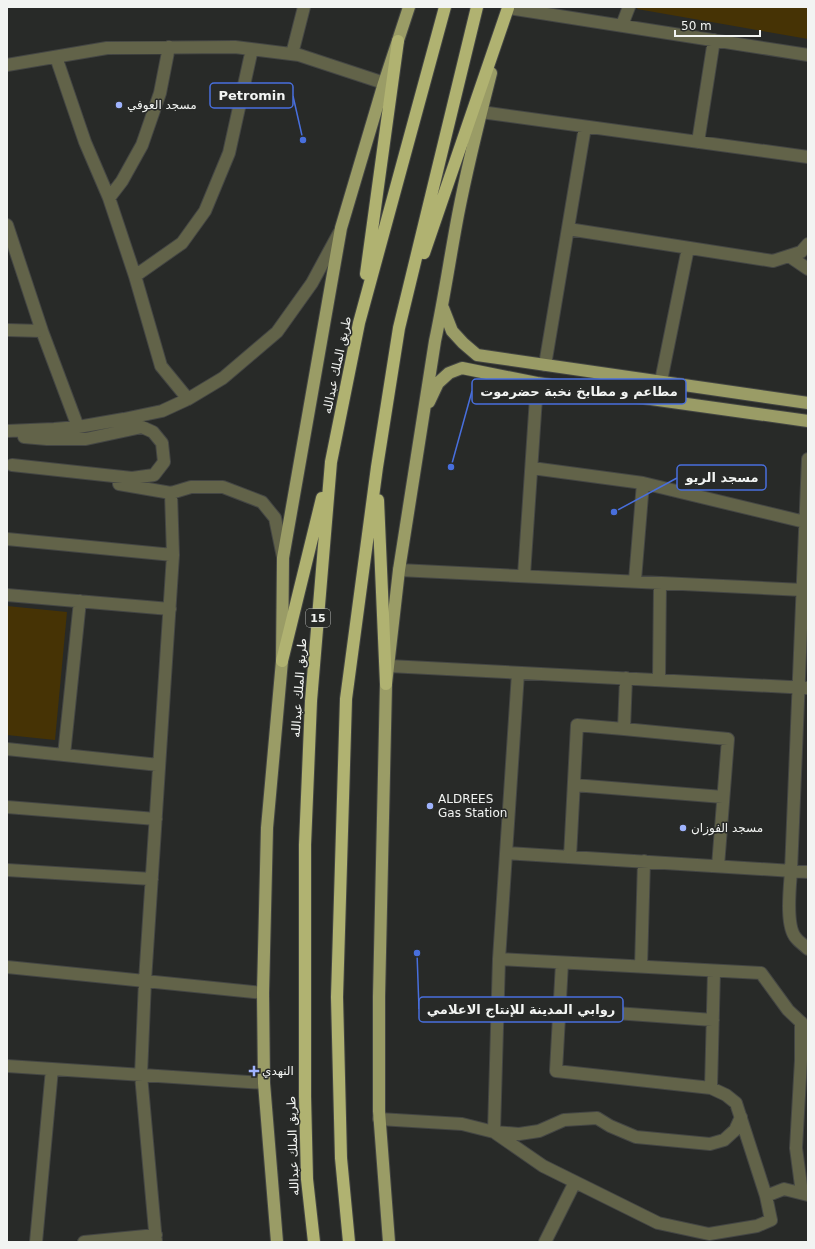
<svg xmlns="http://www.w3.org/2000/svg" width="815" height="1249" viewBox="0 0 815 1249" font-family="'DejaVu Sans','Noto Sans Arabic',sans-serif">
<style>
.green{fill:#463305}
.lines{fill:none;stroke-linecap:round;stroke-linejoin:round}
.minor-casing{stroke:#444644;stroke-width:14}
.major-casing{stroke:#444644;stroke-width:14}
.highway-casing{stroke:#444644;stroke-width:14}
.minor{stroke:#626349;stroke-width:12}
.major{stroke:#9a9c66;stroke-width:12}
.highway{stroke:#b0b271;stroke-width:12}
.poi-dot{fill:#9fb3fd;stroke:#282a28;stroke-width:1.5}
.labels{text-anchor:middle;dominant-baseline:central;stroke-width:3;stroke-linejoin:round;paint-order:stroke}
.shield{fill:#282a28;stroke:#b5b7b5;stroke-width:1}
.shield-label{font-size:11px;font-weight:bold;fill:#f2f4f2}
.poi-label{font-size:12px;fill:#f2f4f2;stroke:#282a28;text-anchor:start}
.street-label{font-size:12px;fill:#f2f4f2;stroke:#282a28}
.leader{fill:none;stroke:#486fdd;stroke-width:1.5}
.callout-dot{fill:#486fdd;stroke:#282a28;stroke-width:1.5}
.callout{fill:#282a28;stroke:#486fdd;stroke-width:1.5}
.callout-label{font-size:13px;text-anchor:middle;font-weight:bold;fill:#f2f4f2}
</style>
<rect width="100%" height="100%" fill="#282a28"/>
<path class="green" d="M 638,7 L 808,7 L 808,39 L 637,9 Z
M 7,606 L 67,612 L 55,740 L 7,735 Z"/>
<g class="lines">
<g class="minor-casing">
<path id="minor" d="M 508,8 L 808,55
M 622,25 L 629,7
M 292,54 L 304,7
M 56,57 L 85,142 L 109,198 L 135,276 L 161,366 L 188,399
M 7,65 L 107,48 L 235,47 L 299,55 L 384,83
M 481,112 L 808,157
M 698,142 L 714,40
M 109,198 L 122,181 L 142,145 L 160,93 L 169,47
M 7,225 L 42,331 L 78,427
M 568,229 L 773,261 L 801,252 L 808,244
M 789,256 L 808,269
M 135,276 L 182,243 L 205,211 L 229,153 L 252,49
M 7,330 L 42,331
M 545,365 L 585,127
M 661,381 L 688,248
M 7,431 L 54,429 L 78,427 L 124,419 L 162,411 L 188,399 L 223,378 L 277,332 L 312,283 L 339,233
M 808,459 L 791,871 C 790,887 785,926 796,938 C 799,942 804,945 808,949
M 12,465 L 132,478 L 154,475 L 164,462 L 162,443 L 153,432 L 142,427 L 86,439 L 47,439 L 24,437
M 532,468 L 643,483 L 805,522
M 119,484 L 171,493 L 191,487 L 223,487 L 262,502 L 275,518 L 283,557
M 7,539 L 173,555
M 399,570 L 803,590
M 524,575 L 537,383
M 635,580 L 643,483
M 7,595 L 170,609
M 389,666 L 808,688
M 518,673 L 499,959 L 494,1132 L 519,1134 L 539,1131 L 564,1120 L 597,1118 L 610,1126 L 636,1137 L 710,1144 L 724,1140 L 735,1130 L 741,1117
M 659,680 L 660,583
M 624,729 L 626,678
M 7,749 L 159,765
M 64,755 L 80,601
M 574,785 L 723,797
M 7,807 L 156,819
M 506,853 L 808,872
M 570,857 L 577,725 L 624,729 L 728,739 L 718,866
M 7,870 L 152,879
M 499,959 L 761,973 L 788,1010 L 808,1029
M 562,963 L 556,1071 L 711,1088 L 714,971
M 7,967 L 263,993
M 641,967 L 644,861
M 559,1009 L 713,1020
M 801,1022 L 801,1060 L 796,1148 L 802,1193
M 7,1066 L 264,1083
M 379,1119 L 462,1124 L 494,1132 L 543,1166 L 658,1223 L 709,1234 L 757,1226 L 771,1220 L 766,1196 L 736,1103 L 726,1095 L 711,1088
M 766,1196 L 784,1189 L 808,1195
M 36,1242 L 52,1069
M 84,1242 L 156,1235
M 156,1242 L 141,1075 L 145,981 L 173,555 L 171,493
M 545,1242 L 575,1182"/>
</g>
<g class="major-casing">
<path id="major" d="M 443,308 L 452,331 L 463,343 L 477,355 L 808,403
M 429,402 L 438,383 L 449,373 L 462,368 L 537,383 L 808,421
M 277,1242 L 264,1083 L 263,993 L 267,828 L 282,661 L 283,558 L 341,228 L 384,83 L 409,7
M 389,1242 L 379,1111 L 379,997 L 386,684 L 399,570 L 435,341 C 444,299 450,257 458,215 C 467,168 479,120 491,73"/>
</g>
<g class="highway-casing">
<path id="highway" d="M 424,253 L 508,8
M 366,274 L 398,41
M 378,500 L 386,684
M 282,661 L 322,498
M 314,1242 L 307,1179 L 305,1096 L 305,845 L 311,701 L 331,462 L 359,323 L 445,7
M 349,1242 L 341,1158 L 337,997 L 346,699 L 377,467 L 399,328 L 477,7"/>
</g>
<use href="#minor" class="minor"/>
<use href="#major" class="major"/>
<use href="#highway" class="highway"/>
</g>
<g class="poi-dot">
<circle cx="119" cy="105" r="4"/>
<circle cx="430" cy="806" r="4"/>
<circle cx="683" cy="828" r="4"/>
<path d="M252 1065h4v4h4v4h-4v4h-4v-4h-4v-4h4z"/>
</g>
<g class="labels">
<rect class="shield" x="306" y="609" width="24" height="18" rx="3"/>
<g class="shield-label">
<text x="318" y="618">15</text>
</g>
<g class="poi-label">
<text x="127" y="105">مسجد العوفي</text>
<text x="438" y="799">ALDREES<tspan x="438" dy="14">Gas Station</tspan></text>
<text x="691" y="828">مسجد الفوزان</text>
<text x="262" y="1071">النهدي</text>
</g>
<g class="street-label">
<text transform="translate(337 365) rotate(-78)">طريق الملك عبدالله</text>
<text transform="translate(299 688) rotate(-86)">طريق الملك عبدالله</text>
<text transform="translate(293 1146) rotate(-92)">طريق الملك عبدالله</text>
</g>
</g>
<path class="leader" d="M303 140L293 96M451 467L472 391M614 512L677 478M417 953L419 1009"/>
<g class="callout-dot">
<circle cx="303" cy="140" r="4"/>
<circle cx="451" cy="467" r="4"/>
<circle cx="614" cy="512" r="4"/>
<circle cx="417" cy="953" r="4"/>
</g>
<g class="callout">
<rect x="210" y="83" width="83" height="25" rx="4"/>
<rect x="472" y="379" width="214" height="25" rx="4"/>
<rect x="677" y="465" width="89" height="25" rx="4"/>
<rect x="419" y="997" width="204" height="25" rx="4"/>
</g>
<g class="callout-label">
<text x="252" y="100">Petromin</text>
<text x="579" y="396">مطاعم و مطابخ نخبة حضرموت</text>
<text x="722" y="482">مسجد الريو</text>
<text x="521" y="1014">روابي المدينة للإنتاج الاعلامي</text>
</g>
<rect width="815" height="1249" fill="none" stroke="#f2f4f2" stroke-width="16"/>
<path d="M675 30v6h85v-6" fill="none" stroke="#f2f4f2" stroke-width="2"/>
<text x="681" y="30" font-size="12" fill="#f2f4f2" stroke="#282a28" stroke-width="3" paint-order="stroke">50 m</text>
</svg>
